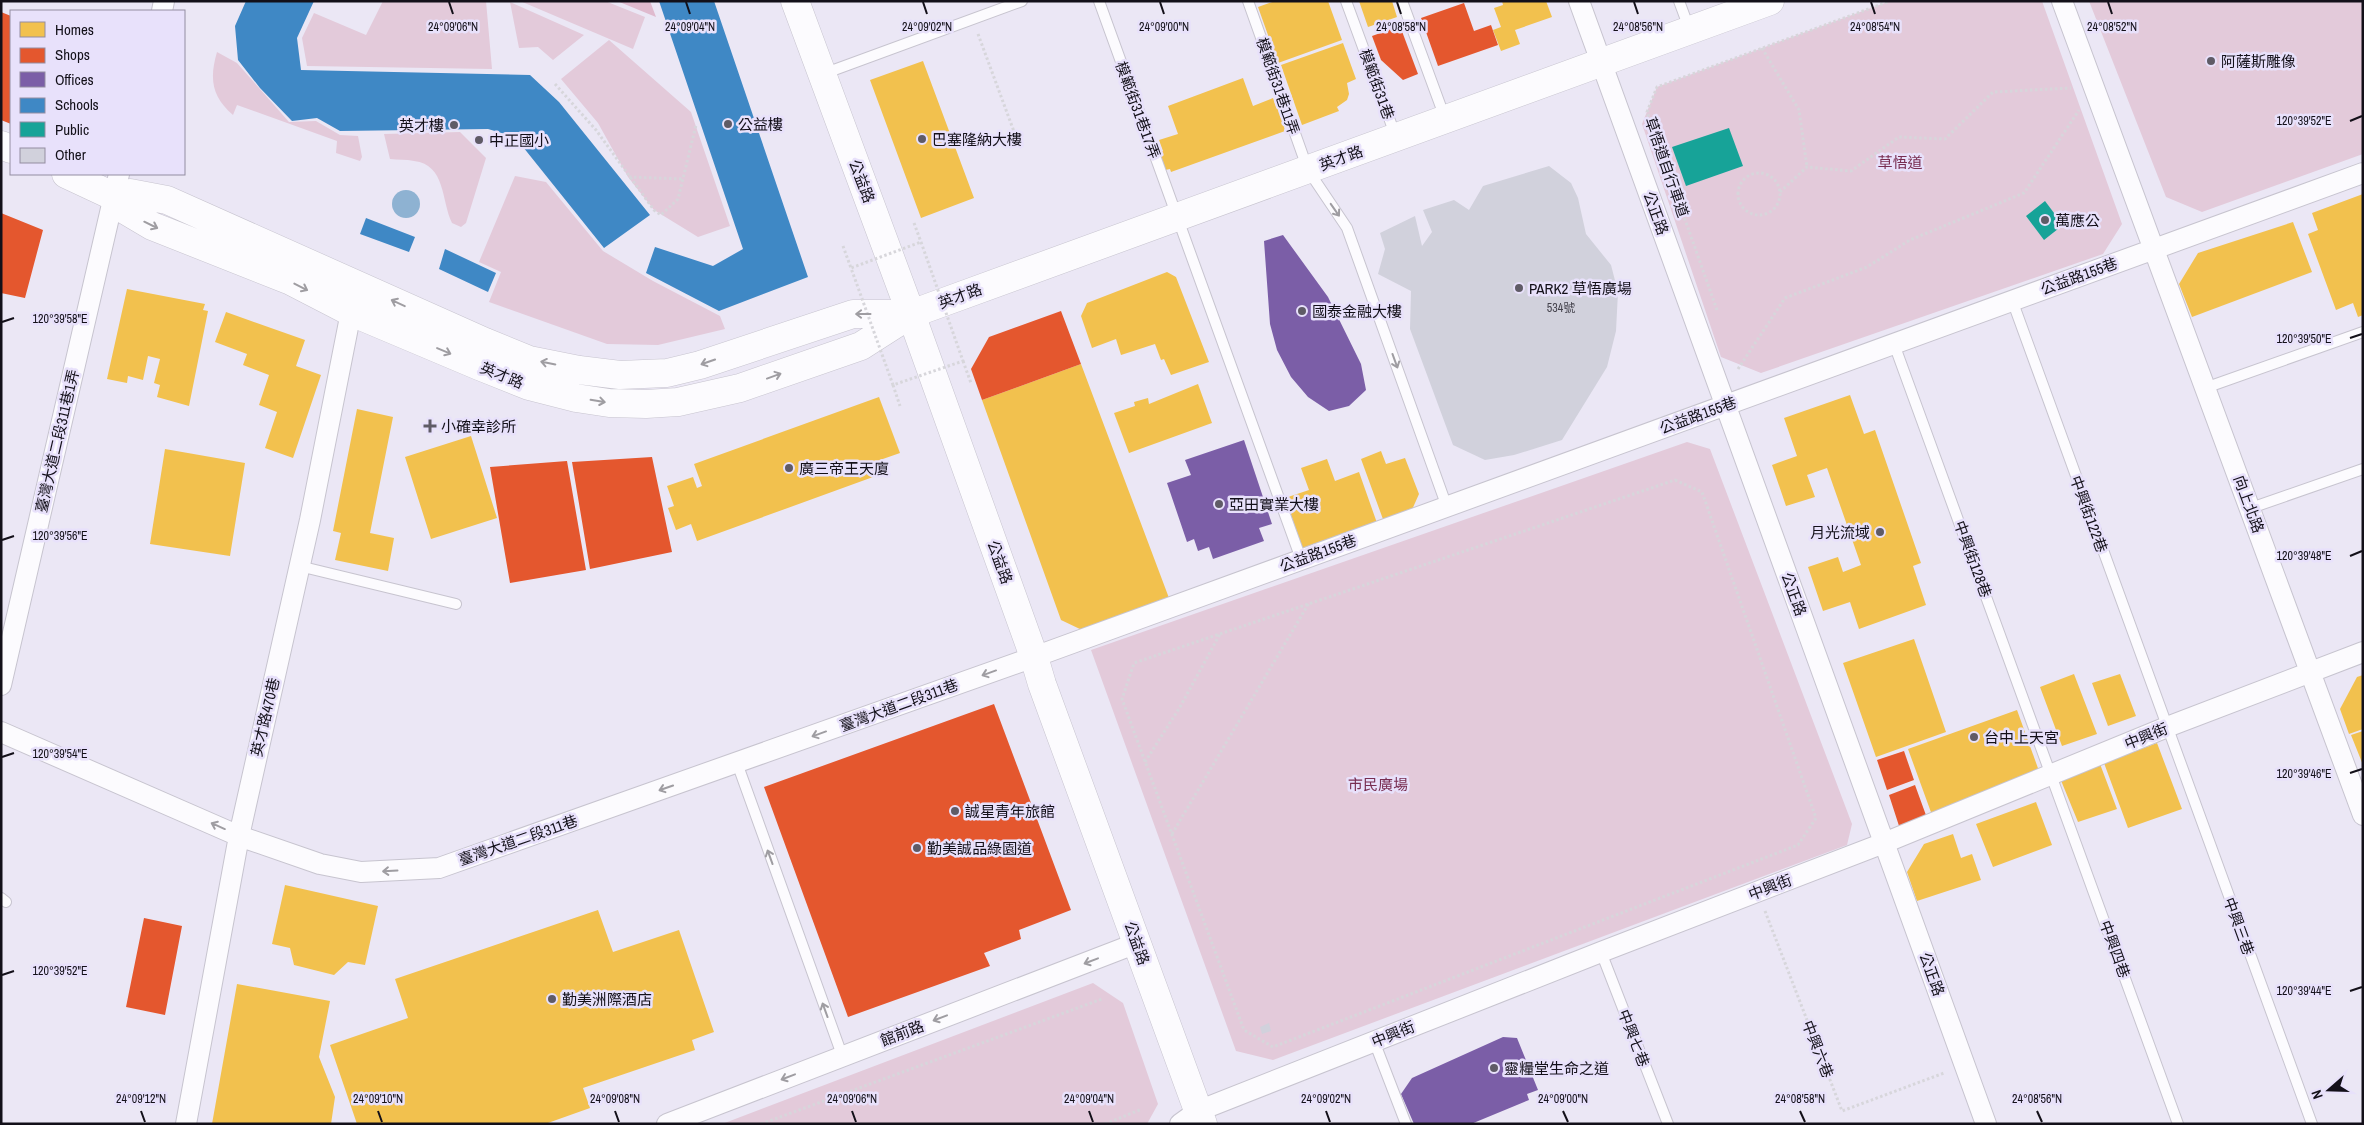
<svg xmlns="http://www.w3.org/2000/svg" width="2364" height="1125" viewBox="0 0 2364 1125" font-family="'Archivo Narrow','Noto Sans TC',sans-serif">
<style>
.green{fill:#e3cada}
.forest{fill:#dfbace}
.water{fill:#8eb2d2}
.homes{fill:#f2c14e}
.shops{fill:#e4572e}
.offices{fill:#7b5ea7}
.schools{fill:#3f88c5}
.public{fill:#17a398}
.building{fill:#d1d1dc}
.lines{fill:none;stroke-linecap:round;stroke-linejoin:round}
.lane-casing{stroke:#c7c4cf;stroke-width:12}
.street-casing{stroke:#c7c4cf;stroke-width:22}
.secondary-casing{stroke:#c7c4cf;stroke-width:29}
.path{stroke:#d7d6db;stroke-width:3;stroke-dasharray:2.5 2.5;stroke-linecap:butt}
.lane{stroke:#fcfbfe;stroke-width:10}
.street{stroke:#fcfbfe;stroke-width:20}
.secondary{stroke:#fcfbfe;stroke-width:28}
.path-bridge{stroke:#d7d6db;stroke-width:3;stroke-dasharray:2.5 2.5;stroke-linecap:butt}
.oneway{stroke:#9f9da2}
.ticks{fill:none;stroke:#131019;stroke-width:2}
.poi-dot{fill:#5f5b66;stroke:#e8e1fb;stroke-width:2}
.labels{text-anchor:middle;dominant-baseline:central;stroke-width:5;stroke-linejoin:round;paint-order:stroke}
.number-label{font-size:12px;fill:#44424c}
.poi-label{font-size:15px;fill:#131019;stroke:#e8e1fb;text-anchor:start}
.street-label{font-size:15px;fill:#131019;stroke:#e8e1fb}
.park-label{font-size:15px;fill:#782d51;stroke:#e8e1fb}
.ticks-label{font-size:12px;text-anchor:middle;fill:#131019;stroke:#e8e1fb;stroke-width:5;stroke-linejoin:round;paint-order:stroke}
</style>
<rect width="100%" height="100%" fill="#ebe7f5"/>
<path class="green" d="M 383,1 L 486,1 L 492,69 L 307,66 L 302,38 L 314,13 L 366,35 Z
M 520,1 L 605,1 L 645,17 L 633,49 Z
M 1890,1 L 2042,1 L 2122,224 L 2103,254 L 1761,373 L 1721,357 L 1642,124 L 1657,87 Z
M 2089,1 L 2363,1 L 2363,154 L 2202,212 L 2166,197 Z
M 510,2 L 584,35 L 553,60 L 538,47 L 519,48 Z
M 609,40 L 691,112 L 730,226 L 698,237 L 654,210 L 628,177 L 598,123 L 561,79 Z
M 217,52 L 237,63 L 289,122 L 316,121 L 340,135 L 358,136 L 362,157 L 360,161 L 336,153 L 337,141 L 237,105 L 233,115 C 212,97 209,79 217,52 Z
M 460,132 L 486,158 L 466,223 L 461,227 L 452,223 C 441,200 446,165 414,161 C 406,159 398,160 390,159 L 384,134 Z
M 515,176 L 546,182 L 603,251 L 653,281 L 720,316 L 725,329 L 658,345 L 607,344 L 489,302 L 501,272 L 479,262 Z
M 1687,442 L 1710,449 L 1852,824 L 1847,845 L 1273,1060 L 1236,1051 L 1091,650 Z
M 1093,983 L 1123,1003 L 1158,1104 L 1147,1124 L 722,1124 Z"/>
<path class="forest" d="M 617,1 L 650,1 L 656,17 Z"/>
<path class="water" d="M392 204a14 14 0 1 1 28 0a14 14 0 1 1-28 0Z"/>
<path class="homes" d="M 1275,1 L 1328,1 L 1342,40 L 1278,63 L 1258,7 Z
M 1359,1 L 1392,1 L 1397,17 L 1368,27 Z
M 1502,1 L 1546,1 L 1552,17 L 1515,30 L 1520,44 L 1501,51 L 1493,30 L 1501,27 L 1494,8 L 1503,5 Z
M 1343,43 L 1356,79 L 1347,83 L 1349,94 L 1347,100 L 1337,107 L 1339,111 L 1302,125 L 1281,65 Z
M 923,61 L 974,198 L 921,218 L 870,80 Z
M 1243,78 L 1253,106 L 1273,98 L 1277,109 L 1281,108 L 1287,126 L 1284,127 L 1285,131 L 1171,172 L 1170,169 L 1165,170 L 1158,152 L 1163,151 L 1159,140 L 1178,134 L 1168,106 Z
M 2363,194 L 2363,315 L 2358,317 L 2353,303 L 2336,310 L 2308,234 L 2318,230 L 2312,213 Z
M 2293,222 L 2312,272 L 2192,317 L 2179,284 L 2198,253 Z
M 1167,272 L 1176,277 L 1209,362 L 1171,375 L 1164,359 L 1161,360 L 1155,344 L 1121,355 L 1116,339 L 1092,348 L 1081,316 L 1087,303 Z
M 127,289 L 205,304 L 203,310 L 208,311 L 189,406 L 157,397 L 160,385 L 154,383 L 160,359 L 148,356 L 143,380 L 128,376 L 127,383 L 107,379 Z
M 226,312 L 305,340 L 296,366 L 321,375 L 293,458 L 265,448 L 277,412 L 259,405 L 269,375 L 243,365 L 247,354 L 215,342 Z
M 1081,364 L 1169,598 L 1082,630 L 1061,620 L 982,400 Z
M 1198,384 L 1212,423 L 1129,453 L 1114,413 L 1135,406 L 1134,402 L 1148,398 L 1149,404 Z
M 1850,395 L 1864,434 L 1875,430 L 1921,563 L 1913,566 L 1926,605 L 1859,629 L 1850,602 L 1823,611 L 1808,567 L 1838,557 L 1843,572 L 1861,565 L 1827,468 L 1807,475 L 1815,497 L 1786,506 L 1772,465 L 1797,456 L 1784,418 Z
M 879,397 L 900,453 L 880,460 L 884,473 L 697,541 L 691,524 L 676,530 L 668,508 L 674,506 L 667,486 L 693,477 L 697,488 L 702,486 L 694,464 Z
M 357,409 L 393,417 L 370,533 L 394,538 L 388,571 L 335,560 L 341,533 L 333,531 Z
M 471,436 L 497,518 L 431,539 L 405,457 Z
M 165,449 L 245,463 L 230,556 L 150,544 Z
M 1381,451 L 1386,464 L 1405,458 L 1419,494 L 1411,512 L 1384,522 L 1361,459 Z
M 1327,459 L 1335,481 L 1359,472 L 1377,523 L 1303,549 L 1285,498 L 1309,490 L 1301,468 Z
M 1914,639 L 1946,732 L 1876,757 L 1843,663 Z
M 2074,674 L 2097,734 L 2062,746 L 2040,687 Z
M 2120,674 L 2136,716 L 2108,726 L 2092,683 Z
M 2363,675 L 2363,729 L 2349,734 L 2340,709 L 2357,677 Z
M 2017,710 L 2039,771 L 1932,815 L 1908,749 Z
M 2363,731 L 2363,765 L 2351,735 Z
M 2157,743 L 2182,809 L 2128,828 L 2104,763 Z
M 2100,764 L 2117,809 L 2078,822 L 2060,778 Z
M 2036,802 L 2052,845 L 1993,867 L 1976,824 Z
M 1953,834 L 1961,858 L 1972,854 L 1981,880 L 1917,901 L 1907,872 L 1924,844 Z
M 285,885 L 378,906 L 365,965 L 348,962 L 334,975 L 294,965 L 290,948 L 272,944 Z
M 598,910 L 613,952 L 679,930 L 714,1032 L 692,1040 L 695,1050 L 583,1088 L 590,1108 L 545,1124 L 357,1124 L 330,1045 L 408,1018 L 395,979 Z
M 237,984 L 330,1001 L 319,1057 L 335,1097 L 331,1124 L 212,1124 Z"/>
<path class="shops" d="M 1464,3 L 1474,31 L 1491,25 L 1498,45 L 1438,66 L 1421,18 Z
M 1,12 L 11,16 L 11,124 L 1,120 Z
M 1400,26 L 1418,74 L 1403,80 L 1381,60 L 1372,36 Z
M 1,213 L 43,230 L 25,298 L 1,293 Z
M 1061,311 L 1081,364 L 982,400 L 971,369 L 989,337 Z
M 652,457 L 672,552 L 590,569 L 572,462 Z
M 567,461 L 586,570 L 510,583 L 490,467 Z
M 994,704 L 1071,910 L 1019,930 L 1021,939 L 984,953 L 990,966 L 848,1017 L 764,787 Z
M 1904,751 L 1914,780 L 1887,790 L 1877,760 Z
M 1915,785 L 1927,818 L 1900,829 L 1889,795 Z
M 144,918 L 182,926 L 165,1015 L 126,1007 Z"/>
<path class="offices" d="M 1283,235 L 1328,297 L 1361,364 L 1366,390 L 1349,406 L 1329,411 L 1308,397 L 1291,377 L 1277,350 L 1270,324 L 1264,241 Z
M 1244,440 L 1272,524 L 1259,528 L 1264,541 L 1213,559 L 1209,547 L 1198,551 L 1194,539 L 1187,542 L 1167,483 L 1191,475 L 1185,460 Z
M 1503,1037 L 1517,1038 L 1538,1090 L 1527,1094 L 1529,1100 L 1471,1124 L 1414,1124 L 1401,1094 L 1412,1078 Z"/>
<path class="schools" d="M 246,1 L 314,1 L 297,38 L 301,70 L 530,75 L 559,102 L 650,215 L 604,248 L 515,137 L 488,129 L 340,131 L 317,118 L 292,121 L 260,88 L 238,60 L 235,26 Z
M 659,1 L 714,1 L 808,277 L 719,311 L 646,273 L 655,247 L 713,266 L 743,249 Z
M 366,218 L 415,237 L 409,252 L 360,234 Z
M 445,249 L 496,273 L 488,292 L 439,269 Z"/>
<path class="public" d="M 1729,128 L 1743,166 L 1686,186 L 1672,147 Z
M 2045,201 L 2063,225 L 2044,240 L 2026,216 Z"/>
<path class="building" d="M 1549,166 L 1571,183 L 1578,198 L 1586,234 L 1611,265 L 1618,292 L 1616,331 L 1607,367 L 1562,440 L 1514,455 L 1485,460 L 1453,445 L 1410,329 L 1411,291 L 1378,274 L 1385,249 L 1380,233 L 1415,216 L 1422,246 L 1432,232 L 1423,210 L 1454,200 L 1469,210 L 1483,186 Z
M 1269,1023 L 1271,1031 L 1262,1034 L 1260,1027 Z"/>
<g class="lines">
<g class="lane-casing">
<path id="lane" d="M 1099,1 L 1301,559
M 1248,1 L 1308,170 L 1347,228 L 1447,507
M 1346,1 L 1396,137
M 1402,1 L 1445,118
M 1679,1 L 1689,28
M 823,74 L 1022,1
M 2012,300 L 2312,1124
M 1894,344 L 2178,1124
M 2205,388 L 2363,332
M 2251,508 L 2363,469
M 299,566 L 456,604
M 737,763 L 842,1055
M 1,898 L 6,902
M 1601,952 L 1668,1124
M 1374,1041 L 1406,1124"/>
</g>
<g class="street-casing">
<path id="street" d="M 1579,1 L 1986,1124
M 2062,1 L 2363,815
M 162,11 L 164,1
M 1,685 L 119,174
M 1,732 L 239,836 L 320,864 L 361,872 L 439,868 L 1034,657 L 2363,173
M 186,1124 L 239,836 L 310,520 L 351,312
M 667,1124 L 1137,943
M 1180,1124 L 1198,1111 L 1601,952 L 1884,843 L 2167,727 L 2363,652"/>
</g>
<g class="secondary-casing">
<path id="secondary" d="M 795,1 L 911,314 L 1034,657 L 1042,684 L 1203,1124
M 1,145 L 11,149
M 66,174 L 113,196 L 125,210 L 152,226 L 291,281 L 351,312 L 479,366 L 529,386 L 576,398 L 609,403 L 646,404 L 678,402 L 740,388 L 861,346 L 911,314 L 1770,1
M 113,196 L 130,193 L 167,200 L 485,342 L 529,360 L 579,370 L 620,375 L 667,373 L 700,365 L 853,314 L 911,314"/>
</g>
<path class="path" d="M 978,34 L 1016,137
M 1762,48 L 1799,110 L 1807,167
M 555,84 L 596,130 L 654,210 L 661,215 L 678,199 L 696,125
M1738 194a21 21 0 1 1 42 0a21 21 0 1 1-42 0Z
M 629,177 L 684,179
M 1780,192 L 1807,167 L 1851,171 L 1899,137 L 1945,139 L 1993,92 L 2071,88
M 914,223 L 921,242
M 843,246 L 851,268
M 1717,310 L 1647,112 L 1657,87 L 1890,1
M 963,361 L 971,383
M 1738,369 L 1785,298 L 1867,267 L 1910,240 L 2024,193 L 2079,110
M 893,385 L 900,406
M 1675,480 L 1702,492 L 1816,818 L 1798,845 L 1273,1047 L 1244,1030 L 1122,699 L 1134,663 Z
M 1145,762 L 1180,707 L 1220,634
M 1172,834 L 1309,603
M 1765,911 L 1842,1111 L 1944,1073
M 761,1124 L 1102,999
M 1105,1124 L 1142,1109"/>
<use href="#lane" class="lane"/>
<use href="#street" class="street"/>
<use href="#secondary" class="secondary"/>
<path class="path-bridge" d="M 921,242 L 963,361 L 893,385 L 851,268 Z"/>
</g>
<defs><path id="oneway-shaft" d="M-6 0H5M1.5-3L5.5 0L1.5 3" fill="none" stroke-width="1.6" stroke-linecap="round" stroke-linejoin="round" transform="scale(1.25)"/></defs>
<g class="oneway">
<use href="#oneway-shaft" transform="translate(1335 210) rotate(55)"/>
<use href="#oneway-shaft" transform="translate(151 225) rotate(26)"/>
<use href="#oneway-shaft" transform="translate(301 287) rotate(27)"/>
<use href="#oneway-shaft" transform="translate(398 303) rotate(-155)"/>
<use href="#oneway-shaft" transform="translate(863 314) rotate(180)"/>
<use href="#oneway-shaft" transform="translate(444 351) rotate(23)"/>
<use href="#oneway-shaft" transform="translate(1395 361) rotate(70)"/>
<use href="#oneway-shaft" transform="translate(708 362) rotate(161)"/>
<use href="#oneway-shaft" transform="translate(548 363) rotate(-169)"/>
<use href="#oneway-shaft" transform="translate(774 376) rotate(-20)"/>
<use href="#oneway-shaft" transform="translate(598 401) rotate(9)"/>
<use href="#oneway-shaft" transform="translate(989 673) rotate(160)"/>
<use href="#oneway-shaft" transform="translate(819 734) rotate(160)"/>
<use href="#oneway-shaft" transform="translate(666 788) rotate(161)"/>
<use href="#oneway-shaft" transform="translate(218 826) rotate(-156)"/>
<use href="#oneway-shaft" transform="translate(770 857) rotate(-110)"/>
<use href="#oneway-shaft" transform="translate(390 871) rotate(177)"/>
<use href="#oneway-shaft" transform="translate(1091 961) rotate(159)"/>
<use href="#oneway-shaft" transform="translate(825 1010) rotate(-110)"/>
<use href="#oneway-shaft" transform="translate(940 1018) rotate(159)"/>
<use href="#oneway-shaft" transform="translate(788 1077) rotate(159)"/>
</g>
<path class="ticks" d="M 449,2 L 453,14M 686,2 L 690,14M 923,2 L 927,14M 1160,2 L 1164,14M 1397,2 L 1401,14M 1634,2 L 1638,14M 1871,2 L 1875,14M 2108,2 L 2112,14M 2350,121 L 2362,116M 2,322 L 14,318M 2350,338 L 2362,334M 2,540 L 14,536M 2350,556 L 2362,551M 2,757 L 14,753M 2350,773 L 2362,769M 2,975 L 14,971M 2350,991 L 2362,987M 141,1111 L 145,1122M 378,1111 L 382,1122M 615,1111 L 619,1122M 852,1111 L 856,1122M 1089,1111 L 1093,1122M 1326,1111 L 1330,1122M 1563,1111 L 1568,1122M 1800,1111 L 1805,1122M 2037,1111 L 2042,1122"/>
<g class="poi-dot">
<circle cx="2211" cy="61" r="5"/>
<circle cx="728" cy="124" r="5"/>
<circle cx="454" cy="125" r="5"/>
<circle cx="922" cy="139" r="5"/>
<circle cx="479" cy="140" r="5"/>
<circle cx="2045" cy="220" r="5"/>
<circle cx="1519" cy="288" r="5"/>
<circle cx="1302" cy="311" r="5"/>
<path d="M427.5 418.5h5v5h5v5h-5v5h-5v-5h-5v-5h5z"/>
<circle cx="789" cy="468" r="5"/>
<circle cx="1219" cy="504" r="5"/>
<circle cx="1880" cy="532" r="5"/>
<circle cx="1974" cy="737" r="5"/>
<circle cx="955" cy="811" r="5"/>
<circle cx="917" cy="848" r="5"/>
<circle cx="552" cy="999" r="5"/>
<circle cx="1494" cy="1068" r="5"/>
</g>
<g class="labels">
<g class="number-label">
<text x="1561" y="308">534號</text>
</g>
<g class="poi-label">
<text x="2221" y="61">阿薩斯雕像</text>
<text x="738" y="124">公益樓</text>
<text x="444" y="125" text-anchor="end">英才樓</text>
<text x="932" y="139">巴塞隆納大樓</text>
<text x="489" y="140">中正國小</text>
<text x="2055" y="220">萬應公</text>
<text x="1529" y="288">PARK2 草悟廣場</text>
<text x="1312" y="311">國泰金融大樓</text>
<text x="441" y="426">小確幸診所</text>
<text x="799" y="468">廣三帝王天廈</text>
<text x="1229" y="504">亞田實業大樓</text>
<text x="1870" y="532" text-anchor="end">月光流域</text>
<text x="1984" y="737">台中上天宮</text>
<text x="965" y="811">誠星青年旅館</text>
<text x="927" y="848">勤美誠品綠園道</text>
<text x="562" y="999">勤美洲際酒店</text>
<text x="1504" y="1068">靈糧堂生命之道</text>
</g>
<g class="street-label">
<text transform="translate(1377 84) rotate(70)">模範街31巷</text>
<text transform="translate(1278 86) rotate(71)">模範街31巷11弄</text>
<text transform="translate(1138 110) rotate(70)">模範街31巷17弄</text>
<text transform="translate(1341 158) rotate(-20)">英才路</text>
<text transform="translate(1667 167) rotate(71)">草悟道自行車道</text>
<text transform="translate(862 181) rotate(69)">公益路</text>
<text transform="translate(1656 213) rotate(70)">公正路</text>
<text transform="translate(2079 276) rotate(-20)">公益路155巷</text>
<text transform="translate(960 296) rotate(-20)">英才路</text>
<text transform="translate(502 375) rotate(22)">英才路</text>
<text transform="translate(1698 415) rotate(-20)">公益路155巷</text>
<text transform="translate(57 441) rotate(-77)">臺灣大道二段311巷1弄</text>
<text transform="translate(2249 504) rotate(70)">向上北路</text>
<text transform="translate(2089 514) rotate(70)">中興街122巷</text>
<text transform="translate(1318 553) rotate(-20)">公益路155巷</text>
<text transform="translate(1973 559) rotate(70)">中興街128巷</text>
<text transform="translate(1000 562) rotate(70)">公益路</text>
<text transform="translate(1794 594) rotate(70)">公正路</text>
<text transform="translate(899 705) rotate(-20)">臺灣大道二段311巷</text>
<text transform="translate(265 717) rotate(-77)">英才路470巷</text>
<text transform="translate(2146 736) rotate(-22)">中興街</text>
<text transform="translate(518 840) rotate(-19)">臺灣大道二段311巷</text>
<text transform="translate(1770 887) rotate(-21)">中興街</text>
<text transform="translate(2239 926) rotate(70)">中興三巷</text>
<text transform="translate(1137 943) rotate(70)">公益路</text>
<text transform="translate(2115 949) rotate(70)">中興四巷</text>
<text transform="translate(1932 974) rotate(70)">公正路</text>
<text transform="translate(902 1033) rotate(-21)">館前路</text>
<text transform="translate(1393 1034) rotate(-22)">中興街</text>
<text transform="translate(1634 1038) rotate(69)">中興七巷</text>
<text transform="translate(1818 1049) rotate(69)">中興六巷</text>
</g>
<g class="park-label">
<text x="1900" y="162">草悟道</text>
<text x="1378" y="784">市民廣場</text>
</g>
</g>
<g class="ticks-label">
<text x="453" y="31">24°09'06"N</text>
<text x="690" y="31">24°09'04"N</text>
<text x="927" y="31">24°09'02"N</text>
<text x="1164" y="31">24°09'00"N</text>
<text x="1401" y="31">24°08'58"N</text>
<text x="1638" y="31">24°08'56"N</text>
<text x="1875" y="31">24°08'54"N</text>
<text x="2112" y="31">24°08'52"N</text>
<text x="2304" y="125">120°39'52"E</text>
<text x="60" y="323">120°39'58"E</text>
<text x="2304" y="343">120°39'50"E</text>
<text x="60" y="540">120°39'56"E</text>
<text x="2304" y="560">120°39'48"E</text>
<text x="60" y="758">120°39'54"E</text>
<text x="2304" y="778">120°39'46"E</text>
<text x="60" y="975">120°39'52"E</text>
<text x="2304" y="995">120°39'44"E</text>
<text x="141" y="1103">24°09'12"N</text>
<text x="378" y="1103">24°09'10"N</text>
<text x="615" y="1103">24°09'08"N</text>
<text x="852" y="1103">24°09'06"N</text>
<text x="1089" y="1103">24°09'04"N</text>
<text x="1326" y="1103">24°09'02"N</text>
<text x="1563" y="1103">24°09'00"N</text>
<text x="1800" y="1103">24°08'58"N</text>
<text x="2037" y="1103">24°08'56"N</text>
</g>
<rect width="2364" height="1125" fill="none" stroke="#131019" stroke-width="5"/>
<rect x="10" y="10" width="175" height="165" fill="#e8e1fb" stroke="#938da1"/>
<rect x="20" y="22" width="25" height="15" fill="#f2c14e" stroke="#938da1"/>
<text x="55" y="35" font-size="15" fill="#131019">Homes</text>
<rect x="20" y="48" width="25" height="15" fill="#e4572e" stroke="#938da1"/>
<text x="55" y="60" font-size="15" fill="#131019">Shops</text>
<rect x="20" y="72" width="25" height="15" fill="#7b5ea7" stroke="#938da1"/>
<text x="55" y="85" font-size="15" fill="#131019">Offices</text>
<rect x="20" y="98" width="25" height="15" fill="#3f88c5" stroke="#938da1"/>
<text x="55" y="110" font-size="15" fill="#131019">Schools</text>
<rect x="20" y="122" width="25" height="15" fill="#17a398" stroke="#938da1"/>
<text x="55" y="135" font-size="15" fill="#131019">Public</text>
<rect x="20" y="148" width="25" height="15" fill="#d1d1dc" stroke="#938da1"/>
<text x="55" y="160" font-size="15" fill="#131019">Other</text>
<g transform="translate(2329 1090) rotate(250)" stroke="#e8e1fb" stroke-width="4" paint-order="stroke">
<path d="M0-4L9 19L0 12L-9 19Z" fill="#131019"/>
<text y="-8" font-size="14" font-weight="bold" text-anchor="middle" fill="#131019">N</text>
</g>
</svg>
